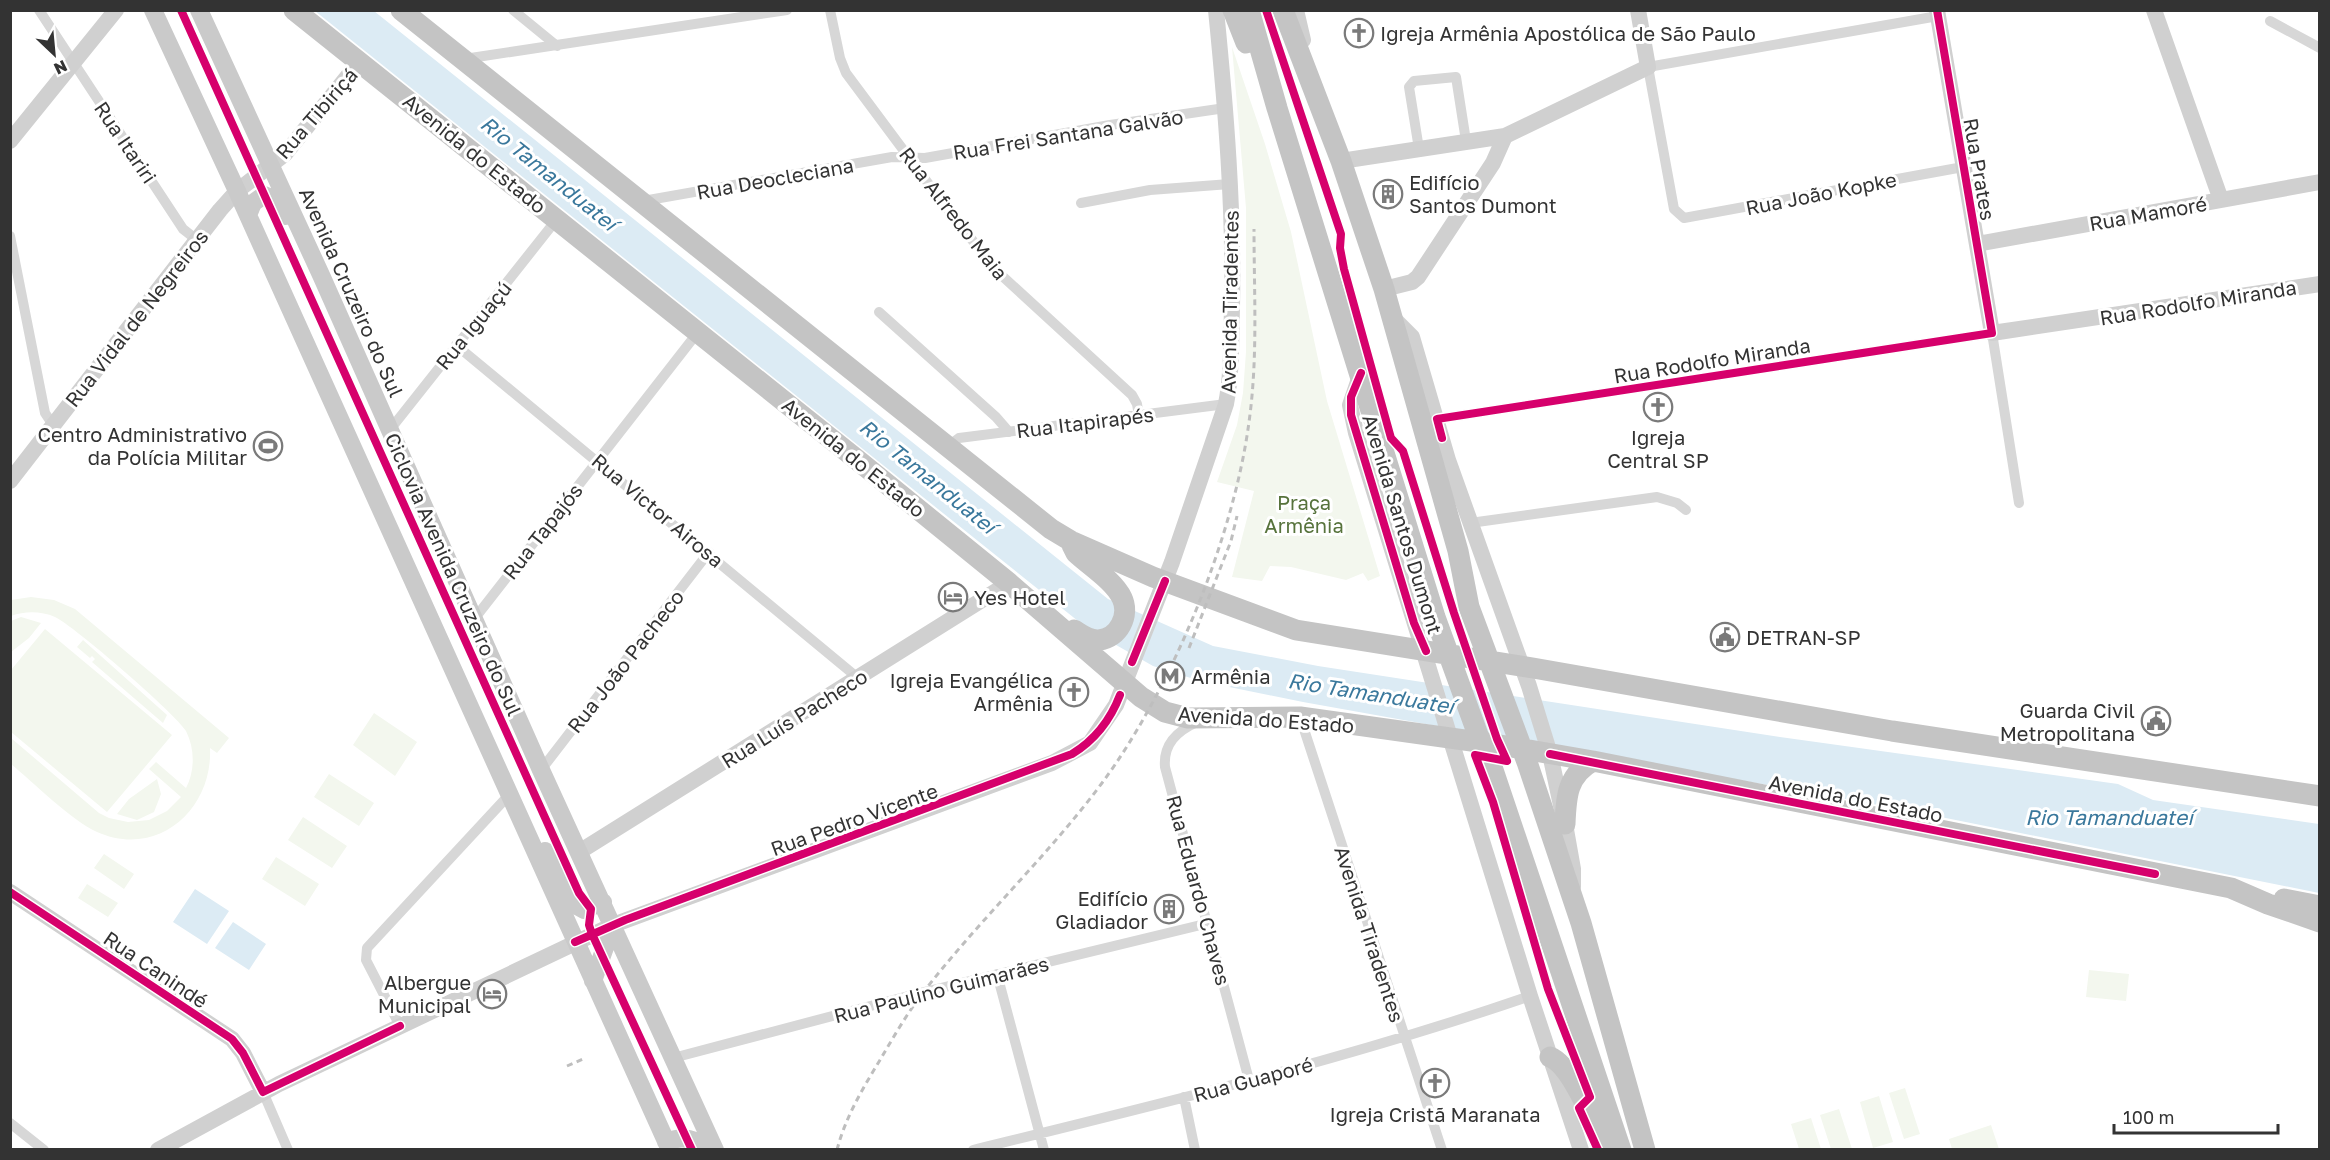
<svg xmlns="http://www.w3.org/2000/svg" width="2330" height="1160" viewBox="0 0 2330 1160" font-family="'Golos Text',sans-serif">
<style>
.green{fill:#f3f7ee}
.water{fill:#dcebf4}
.lines{fill:none;stroke-linecap:round;stroke-linejoin:round}
.street{stroke:#d7d7d7;stroke-width:10}
.secondary{stroke:#d0d0d0;stroke-width:16}
.primary{stroke:#cacaca;stroke-width:18}
.highway{stroke:#c4c4c4;stroke-width:21}
.rail{stroke:#bebebe;stroke-width:3;stroke-dasharray:6 4.5;stroke-linecap:butt}
.cycleway-casing{stroke:#fff;stroke-width:11}
.cycleway{stroke:#d6006c;stroke-width:8}
.labels{text-anchor:middle;dominant-baseline:central;stroke-width:6;stroke-linejoin:round;paint-order:stroke}
.poi-label{font-size:20px;fill:#333;stroke:#fff;text-anchor:start}
.street-label{font-size:20px;fill:#333;stroke:#fff}
.park-label{font-size:20px;fill:#57733c;stroke:#fff}
.water-label{font-size:21px;font-style:italic;fill:#3a789c;stroke:#fff}
</style>
<rect width="100%" height="100%" fill="#fff"/>
<path class="green" d="M 1232,47 L 1265,144 L 1291,232 L 1327,401 L 1380,576 L 1368,581 L 1363,573 L 1346,580 L 1291,567 L 1270,566 L 1262,581 L 1232,577 L 1254,491 L 1217,482 L 1237,425 L 1243,393 L 1246,352 L 1246,208 Z
M 31,597 L 54,600 L 75,609 L 229,738 L 217,753 L 210,748 C 213,809 158,859 97,832 C 71,820 34,783 11,764 L 11,738 L 99,813 L 109,818 L 128,822 L 149,820 L 167,811 L 181,797 L 149,769 L 156,762 L 186,788 C 195,771 195,749 186,731 C 177,715 73,625 55,617 C 41,611 25,611 11,616 L 11,600 Z
M 21,617 L 41,623 L 29,638 L 11,652 L 11,621 Z
M 45,629 L 172,735 L 107,812 L 11,732 L 11,670 Z
M 83,640 L 167,715 L 163,723 L 92,662 L 95,659 L 92,656 L 90,658 L 77,647 Z
M 374,713 L 417,742 L 395,776 L 353,745 Z
M 329,774 L 374,803 L 359,826 L 314,797 Z
M 157,779 L 161,794 L 154,812 L 137,820 L 117,814 L 129,799 Z
M 303,817 L 347,846 L 332,868 L 288,840 Z
M 104,854 L 134,874 L 124,889 L 94,868 Z
M 276,857 L 319,884 L 305,906 L 262,879 Z
M 87,884 L 118,903 L 108,917 L 78,898 Z
M 2089,970 L 2129,974 L 2126,1001 L 2086,997 Z
M 1905,1088 L 1920,1134 L 1904,1139 L 1889,1093 Z
M 1879,1096 L 1893,1142 L 1873,1148 L 1860,1102 Z
M 1839,1109 L 1852,1149 L 1831,1149 L 1820,1115 Z
M 1811,1118 L 1821,1149 L 1799,1149 L 1791,1124 Z
M 1991,1125 L 1999,1149 L 1952,1149 L 1949,1139 Z"/>
<path class="water" d="M 315,11 L 374,11 L 1108,599 L 1213,646 L 1318,666 L 1780,737 L 2118,784 L 2153,800 L 2319,824 L 2319,893 L 1901,809 L 1303,702 L 1200,681 L 1153,666 L 1088,629 Z
M 195,889 L 229,911 L 207,944 L 173,922 Z
M 233,922 L 266,944 L 249,970 L 215,948 Z"/>
<g class="lines">
<path class="street" d="M 39,10 L 183,229 L 197,240
M 513,10 L 557,46
M 830,10 L 840,58 L 846,73 L 951,214 L 999,273 L 1132,395 L 1137,404 L 1139,416
M 1938,16 L 1648,67 L 1674,209 L 1684,218 L 1963,167
M 2270,21 L 2320,48
M 464,59 L 787,10
M 1419,149 L 1409,87 L 1414,81 L 1456,77 L 1466,141
M 643,201 L 892,157 L 925,158 L 1110,125 L 1225,108
M 1081,203 L 1150,190 L 1230,184
M 10,236 L 45,413 L 53,425
M 879,312 L 996,417 L 1009,432
M 456,345 L 858,678
M 1437,419 L 1992,333 L 2019,503
M 389,431 L 557,219
M 947,447 L 959,438 L 1226,404
M 1470,523 L 1657,497 L 1677,503 L 1686,510
M 475,618 L 698,332
M 1300,717 L 1442,1150
M 1197,722 C 1177,731 1163,744 1165,767 L 1249,1080
M 541,770 L 709,552
M 997,974 L 1044,1150
M 400,1026 L 366,960 L 367,948 L 509,795
M 673,1058 L 916,994 L 1209,923
M 263,1092 L 288,1150
M 1184,1097 L 1195,1150
M 10,1123 L 44,1150
M 973,1150 C 1160,1104 1348,1059 1530,996"/>
<path class="secondary" d="M 1296,10 L 1303,40
M 1937,10 L 1992,333 L 2320,284
M 2154,10 L 2221,200
M 10,141 L 116,10
M 1341,161 L 1505,136 L 1648,67 L 1638,10
M 1977,244 L 2320,182
M 1384,289 L 1412,282 L 1418,277 L 1493,163 L 1505,136
M 1393,318 L 1412,337 L 1448,460 L 1529,686 L 1550,754 L 1565,824 L 1573,869 L 1573,887
M 1361,373 L 1350,405 L 1356,433 L 1530,996 L 1581,1150
M 10,481 L 220,210 L 237,191 L 285,154 L 360,61
M 579,852 L 1009,583
M 10,892 L 232,1039 L 243,1053 L 263,1092
M 158,1150 L 279,1084 L 613,925 L 1052,763 L 1090,743 L 1116,705 L 1172,562 L 1226,404 C 1232,373 1231,340 1232,308 C 1234,209 1226,110 1216,10"/>
<path class="primary" d="M 153,10 L 237,191 L 670,1150
M 199,10 L 321,275 L 541,770 L 715,1150
M 248,215 L 253,203 L 264,195 L 277,201 L 285,216
M 545,851 L 575,905 L 584,910 L 603,902
M 593,981 L 613,925
M 666,1142 C 682,1135 696,1138 709,1150"/>
<path class="highway" d="M 294,10 L 855,458 L 1009,583 L 1141,697 L 1165,712 L 1188,718 L 1300,717 L 1500,745 L 1593,761 L 2231,888 L 2268,904 L 2320,922
M 401,10 L 1051,529 L 1071,541 L 1153,577 L 1296,630 L 1533,668 L 1892,731 L 2320,796
M 1233,10 L 1246,43
M 1249,10 L 1277,108 L 1435,617 L 1478,735 L 1489,758 L 1621,1150
M 1283,10 L 1341,161 L 1384,289 L 1458,551 L 1469,607 L 1527,762 L 1581,923 L 1645,1150
M 1072,545 L 1076,553 C 1090,566 1114,581 1122,598 C 1130,615 1119,638 1099,640 C 1089,641 1082,635 1074,630
M 1565,824 C 1566,797 1567,775 1593,761
M 2284,899 L 2320,906
M 1550,1057 C 1573,1066 1595,1127 1607,1150"/>
<path class="rail" d="M 1189,648 L 1231,541 L 1237,516
M 567,1066 L 583,1059
M 837,1150 C 845,1118 863,1088 880,1060 C 893,1038 906,1015 922,994 C 978,921 1047,857 1102,783 C 1171,690 1234,537 1249,422 C 1258,358 1254,294 1254,229"/>
<g class="cycleway-casing">
<path id="cycleway" d="M 181,10 L 579,893 L 591,909 L 589,925 L 592,934 L 692,1150
M 1266,10 L 1341,234 L 1340,248 L 1344,269 L 1391,438 L 1403,451 L 1454,613 L 1497,739 L 1507,761 L 1475,755 L 1493,802 L 1548,989 L 1590,1097 L 1579,1108 L 1598,1150
M 1361,373 L 1351,397 L 1351,415 L 1414,623 L 1426,651
M 1442,438 L 1437,419 L 1992,333 L 1937,10
M 1132,662 L 1165,581
M 1550,754 L 2155,874
M 10,892 L 232,1039 L 243,1053 L 263,1092 L 400,1026
M 575,942 L 625,920 L 1072,754 C 1095,740 1110,721 1120,695"/>
</g>
<use href="#cycleway" class="cycleway"/>
</g>
<defs>
<g id="church-ring" transform="scale(1.5)"><circle r="9.5" fill="#fff" stroke="#7a7a7a" stroke-width="1.5"/><path d="M-1.2-6h2.4v3.5h3.3v2.4h-3.3V6h-2.4V-.1h-3.3v-2.4h3.3Z" fill="#7a7a7a"/></g>
<g id="building-ring" transform="scale(1.5)"><circle r="9.5" fill="#fff" stroke="#7a7a7a" stroke-width="1.5"/><path d="M-4-6H4V6H1V3H-1V6H-4ZM-2.5-4.3h1.7v1.8h-1.7ZM.8-4.3h1.7v1.8H.8ZM-2.5-1h1.7V.8h-1.7ZM.8-1h1.7V.8H.8Z" fill="#7a7a7a"/></g>
<g id="stadium-ring" transform="scale(1.5)"><circle r="9.5" fill="#fff" stroke="#7a7a7a" stroke-width="1.5"/><path d="M0-5a6.5 5 0 1 0 0 10a6.5 5 0 1 0 0-10ZM-3.5-1.8h7v3.6h-7Z" fill="#7a7a7a"/></g>
<g id="hotel-ring" transform="scale(1.5)"><circle r="9.5" fill="#fff" stroke="#7a7a7a" stroke-width="1.5"/><path d="M-6-4.5h1.5V1H6V5H4.5V3h-9V5H-6ZM-4 0a1.8 1.8 0 1 1 3.6 0ZM.5 0V-2.5h3Q6-2.5 6 0Z" fill="#7a7a7a"/></g>
<g id="civic-ring" transform="scale(1.5)"><circle r="9.5" fill="#fff" stroke="#7a7a7a" stroke-width="1.5"/><path d="M-.6-6.5H3V-4.5H.6V-3L4-1V1h2V6H-6V1h2V-1L-.6-3ZM-1.2 2.5V6h2.4V2.5Z" fill="#7a7a7a"/></g>
<g id="metro-ring" transform="scale(1.5)"><circle r="9.5" fill="#fff" stroke="#7a7a7a" stroke-width="1.5"/><path d="M-5.5 5V-5H-3L0 0L3-5H5.5V5H3V-.5L0 4L-3-.5V5Z" fill="#7a7a7a"/></g>
</defs>
<g fill-rule="evenodd">
<use href="#church-ring" x="1359" y="33"/>
<use href="#building-ring" x="1388" y="194"/>
<use href="#church-ring" x="1658" y="407"/>
<use href="#stadium-ring" x="268" y="446"/>
<use href="#hotel-ring" x="953" y="597"/>
<use href="#civic-ring" x="1725" y="637"/>
<use href="#metro-ring" x="1170" y="676"/>
<use href="#church-ring" x="1074" y="692"/>
<use href="#civic-ring" x="2156" y="721"/>
<use href="#building-ring" x="1169" y="909"/>
<use href="#hotel-ring" x="492" y="994"/>
<use href="#church-ring" x="1435" y="1083"/>
</g>
<g class="labels">
<g class="poi-label">
<text x="1380" y="33">Igreja Armênia Apostólica de São Paulo</text>
<text x="1409" y="182">Edifício<tspan x="1409" dy="23">Santos Dumont</tspan></text>
<text x="247" y="434" text-anchor="end">Centro Administrativo<tspan x="247" dy="23">da Polícia Militar</tspan></text>
<text x="1658" y="437" text-anchor="middle">Igreja<tspan x="1658" dy="23">Central SP</tspan></text>
<text x="974" y="597">Yes Hotel</text>
<text x="1746" y="637">DETRAN-SP</text>
<text x="1191" y="676">Armênia</text>
<text x="1053" y="680" text-anchor="end">Igreja Evangélica<tspan x="1053" dy="23">Armênia</tspan></text>
<text x="2135" y="710" text-anchor="end">Guarda Civil<tspan x="2135" dy="23">Metropolitana</tspan></text>
<text x="1148" y="898" text-anchor="end">Edifício<tspan x="1148" dy="23">Gladiador</tspan></text>
<text x="471" y="982" text-anchor="end">Albergue<tspan x="471" dy="23">Municipal</tspan></text>
<text x="1435" y="1114" text-anchor="middle">Igreja Cristã Maranata</text>
</g>
<g class="street-label">
<text transform="translate(316 113) rotate(-49)">Rua Tibiriçá</text>
<text transform="translate(1068 134) rotate(-9)">Rua Frei Santana Galvão</text>
<text transform="translate(126 142) rotate(56)">Rua Itariri</text>
<text transform="translate(475 153) rotate(39)">Avenida do Estado</text>
<text transform="translate(1980 169) rotate(80)">Rua Prates</text>
<text transform="translate(775 178) rotate(-10)">Rua Deocleciana</text>
<text transform="translate(1821 193) rotate(-11)">Rua João Kopke</text>
<text transform="translate(954 213) rotate(52)">Rua Alfredo Maia</text>
<text transform="translate(2148 213) rotate(-10)">Rua Mamoré</text>
<text transform="translate(352 292) rotate(66)">Avenida Cruzeiro do Sul</text>
<text transform="translate(1229 302) rotate(-89)">Avenida Tiradentes</text>
<text transform="translate(2198 302) rotate(-9)">Rua Rodolfo Miranda</text>
<text transform="translate(136 318) rotate(-52)">Rua Vidal de Negreiros</text>
<text transform="translate(473 325) rotate(-51)">Rua Iguaçú</text>
<text transform="translate(1712 360) rotate(-9)">Rua Rodolfo Miranda</text>
<text transform="translate(1085 422) rotate(-7)">Rua Itapirapés</text>
<text transform="translate(854 457) rotate(39)">Avenida do Estado</text>
<text transform="translate(658 510) rotate(40)">Rua Victor Airosa</text>
<text transform="translate(1403 524) rotate(73)">Avenida Santos Dumont</text>
<text transform="translate(542 531) rotate(-52)">Rua Tapajós</text>
<text transform="translate(454 574) rotate(66)">Ciclovia Avenida Cruzeiro do Sul</text>
<text transform="translate(625 661) rotate(-52)">Rua João Pacheco</text>
<text transform="translate(794 718) rotate(-32)">Rua Luís Pacheco</text>
<text transform="translate(1266 719) rotate(4)">Avenida do Estado</text>
<text transform="translate(1856 798) rotate(11)">Avenida do Estado</text>
<text transform="translate(854 819) rotate(-20)">Rua Pedro Vicente</text>
<text transform="translate(1199 890) rotate(75)">Rua Eduardo Chaves</text>
<text transform="translate(1370 934) rotate(72)">Avenida Tiradentes</text>
<text transform="translate(156 969) rotate(34)">Rua Canindé</text>
<text transform="translate(941 989) rotate(-14)">Rua Paulino Guimarães</text>
<text transform="translate(1253 1079) rotate(-15)">Rua Guaporé</text>
</g>
<g class="park-label">
<text x="1304" y="502">Praça<tspan x="1304" dy="23">Armênia</tspan></text>
</g>
<g class="water-label">
<text transform="translate(549 173) rotate(39)">Rio Tamanduateí</text>
<text transform="translate(928 476) rotate(39)">Rio Tamanduateí</text>
<text transform="translate(1371 693) rotate(9)">Rio Tamanduateí</text>
<text x="2109" y="817">Rio Tamanduateí</text>
</g>
</g>
<rect width="2330" height="1160" fill="none" stroke="#333333" stroke-width="24"/>
<g transform="translate(54 54) rotate(154)" stroke="#ffffff" stroke-width="4.5" paint-order="stroke">
<path d="M0-4.5L10 22L0 15L-10 22Z" fill="#333333"/>
<text y="-9" font-size="16" font-weight="bold" text-anchor="middle" fill="#333333">N</text>
</g>
<path d="M2114 1124v9h164v-9" fill="none" stroke="#333333" stroke-width="3"/>
<text x="2123" y="1124" font-size="18" fill="#333333" stroke="#ffffff" stroke-width="4.5" paint-order="stroke">100 m</text>
</svg>
